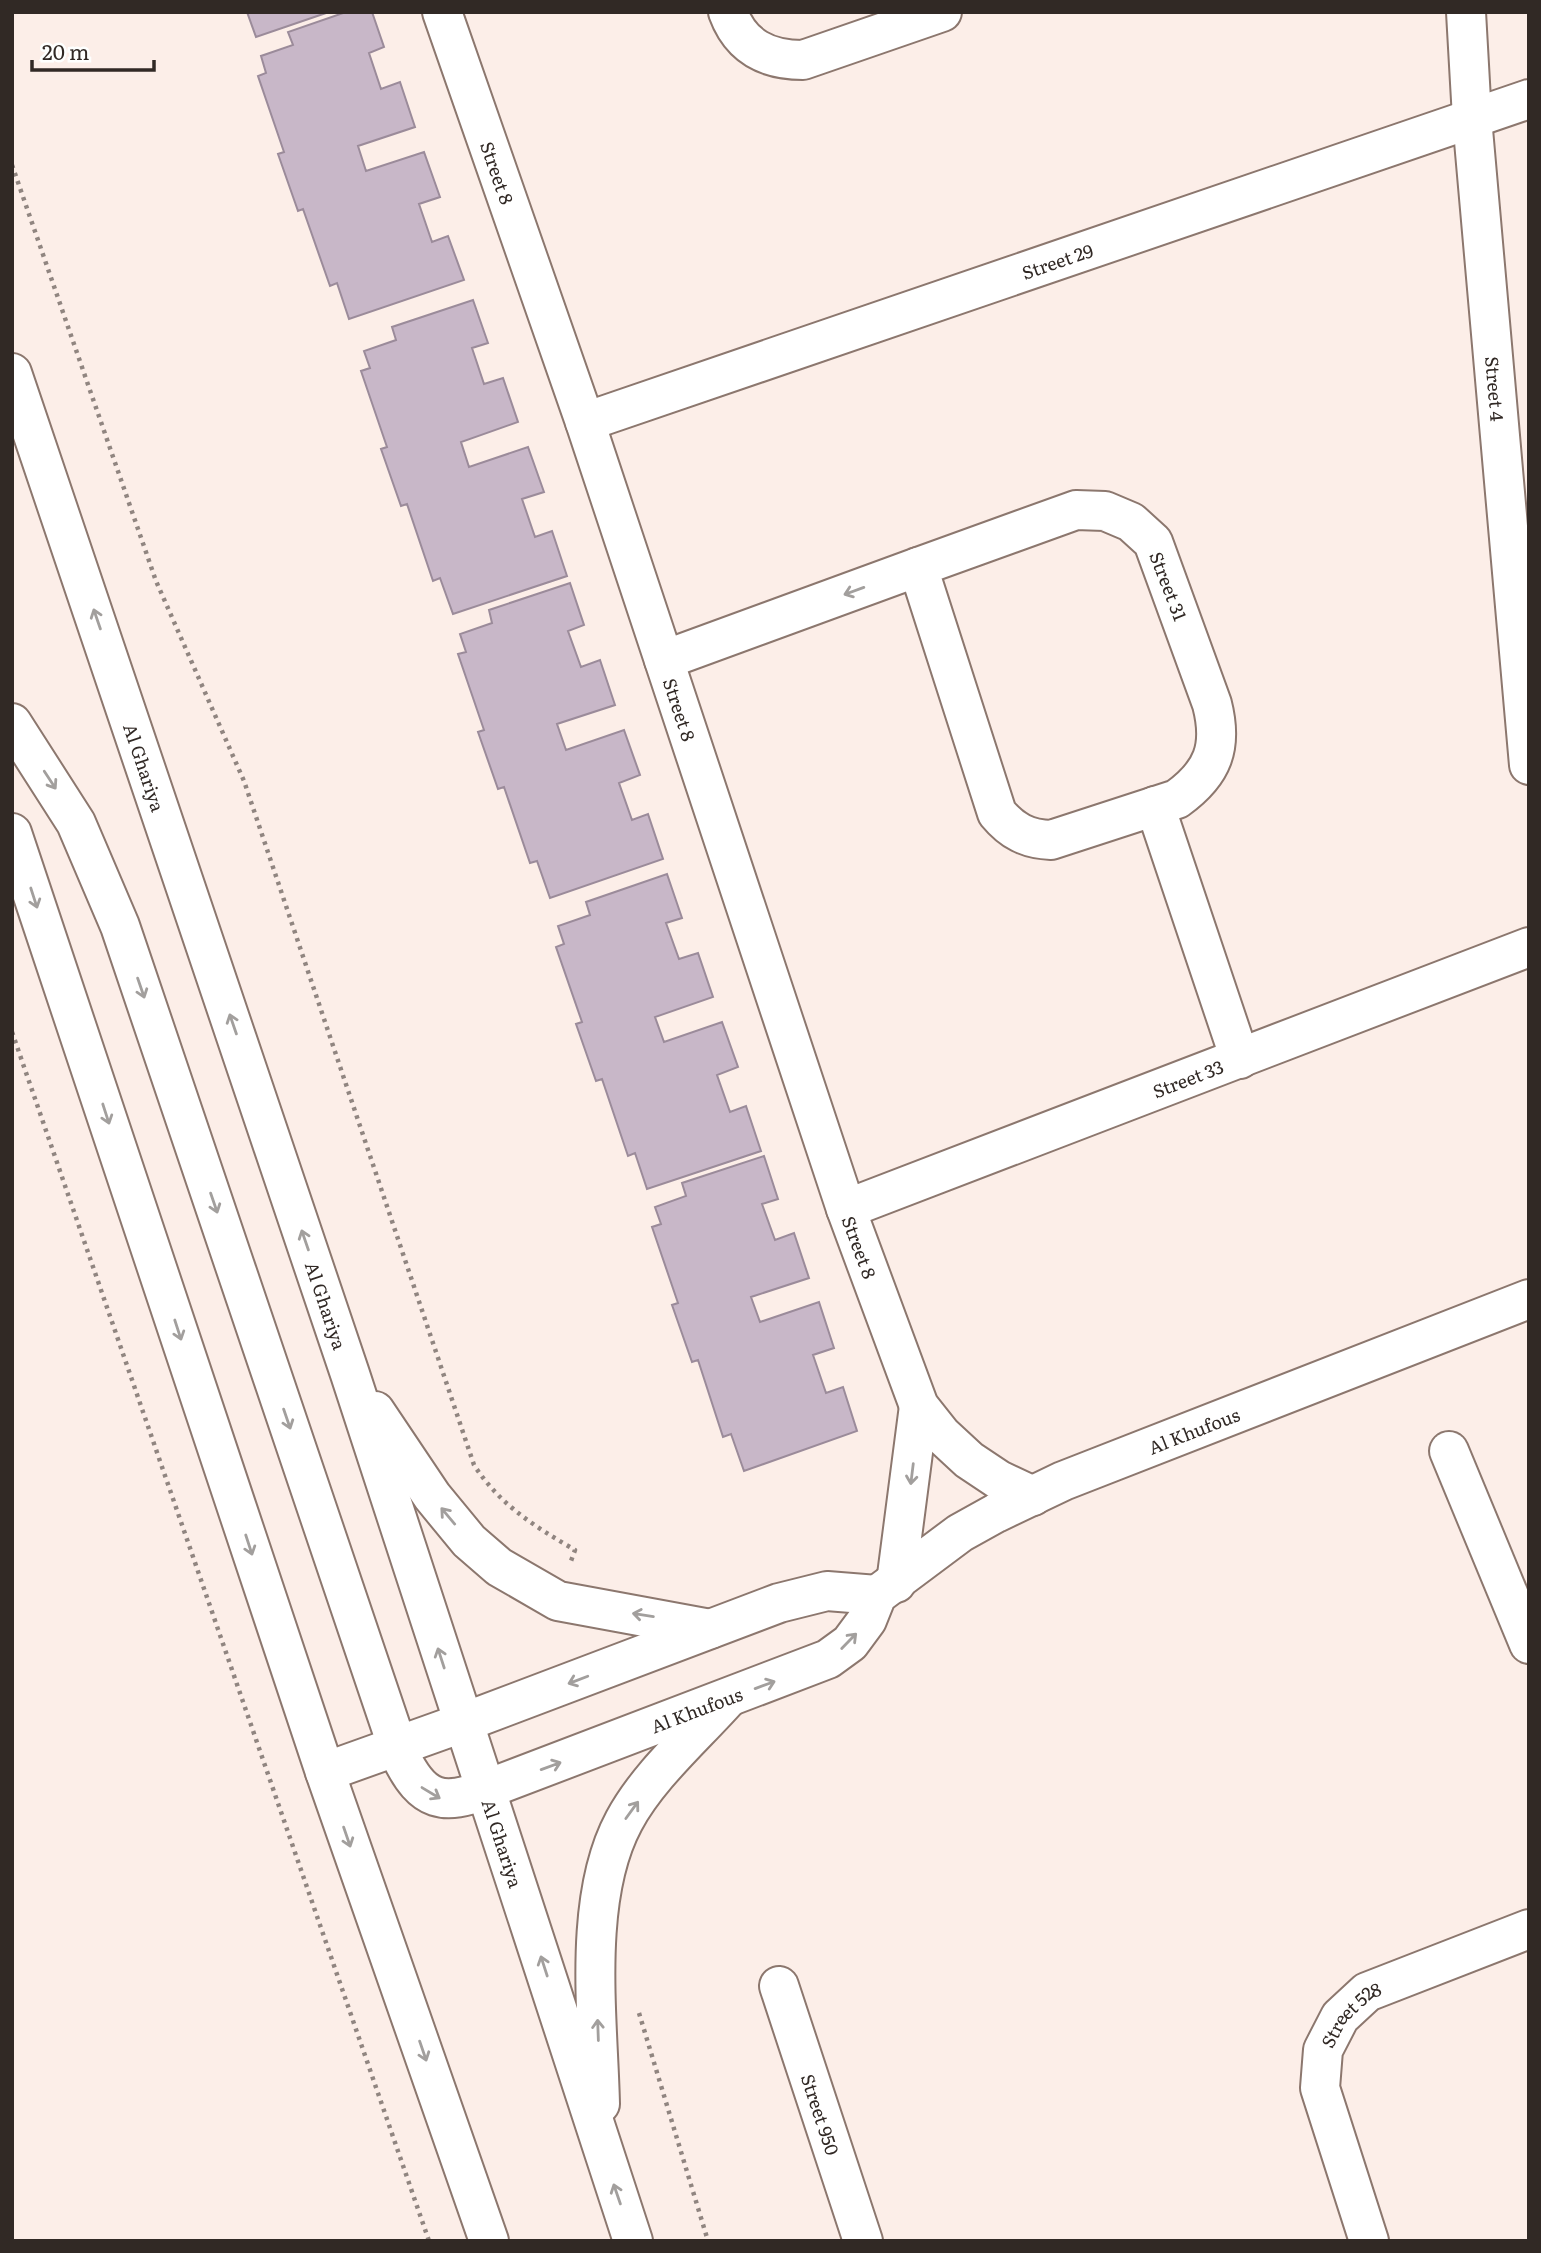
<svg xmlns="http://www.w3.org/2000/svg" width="1541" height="2253" viewBox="0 0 1541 2253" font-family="Literata,serif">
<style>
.building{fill:#c8b7c8;stroke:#9b8b9a;stroke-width:2}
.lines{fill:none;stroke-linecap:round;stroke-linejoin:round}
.minor-casing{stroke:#8c776e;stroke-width:42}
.major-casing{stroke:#8c776e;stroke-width:42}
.path{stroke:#908580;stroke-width:4.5;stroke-dasharray:3.5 5;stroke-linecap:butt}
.minor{stroke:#fff;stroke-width:38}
.major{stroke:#fff;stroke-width:38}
.oneway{stroke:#a29f9d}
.labels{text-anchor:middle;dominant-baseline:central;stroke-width:7;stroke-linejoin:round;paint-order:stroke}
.street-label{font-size:18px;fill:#312925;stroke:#fefffe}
</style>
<rect width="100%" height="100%" fill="#fceee8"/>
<path class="building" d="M 247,12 L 329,12 L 256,37 Z
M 346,12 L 372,12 L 384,47 L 369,53 L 381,89 L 400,82 L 415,127 L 358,146 L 366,171 L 424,152 L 440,197 L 419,204 L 432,242 L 448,236 L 464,280 L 349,319 L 337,283 L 330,286 L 303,209 L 298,211 L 278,154 L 284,152 L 258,76 L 266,73 L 261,56 L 293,45 L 288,32 Z
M 473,300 L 488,343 L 472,348 L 484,384 L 503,378 L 518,422 L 461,442 L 469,467 L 528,447 L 544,492 L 522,499 L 535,537 L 552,531 L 567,576 L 453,614 L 440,578 L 433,581 L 407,504 L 401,506 L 381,449 L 387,447 L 361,371 L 370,368 L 364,351 L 396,340 L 392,327 Z
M 570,583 L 584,625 L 568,631 L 581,667 L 600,660 L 615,705 L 557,724 L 566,750 L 624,730 L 640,775 L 619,783 L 632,820 L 648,814 L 663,859 L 550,898 L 537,861 L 530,863 L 504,787 L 498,789 L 478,732 L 484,730 L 458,654 L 466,652 L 460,634 L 492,623 L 489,610 Z
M 667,874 L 682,918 L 666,923 L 679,959 L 698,953 L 713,997 L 655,1017 L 664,1042 L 722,1022 L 738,1067 L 717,1075 L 730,1112 L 746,1106 L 761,1151 L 647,1189 L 635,1153 L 628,1156 L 602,1079 L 596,1081 L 576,1024 L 582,1022 L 556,947 L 564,944 L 558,926 L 590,915 L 586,902 Z
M 764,1156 L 778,1199 L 762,1204 L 775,1240 L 794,1233 L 809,1278 L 751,1297 L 760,1322 L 819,1302 L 834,1348 L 813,1355 L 826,1393 L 843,1387 L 857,1431 L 744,1471 L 731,1434 L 723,1437 L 698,1360 L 692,1362 L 672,1305 L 678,1303 L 652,1227 L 661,1224 L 655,1207 L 686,1196 L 682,1183 Z"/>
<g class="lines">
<g class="minor-casing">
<g id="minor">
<path id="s1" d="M 442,12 L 585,422 L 846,1209 L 919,1406 L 942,1435 L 969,1460 L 999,1480 L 1033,1496"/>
<path d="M 728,12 C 741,47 767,60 803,60 L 942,12"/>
<path id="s2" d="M 1466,12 L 1472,118 L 1529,765"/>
<path id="s3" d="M 585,422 L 1529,99"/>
<path d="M 1076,510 L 1105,511 L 1131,522 L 1153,542 L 1212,704 C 1223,747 1213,773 1177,799 L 1051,840 C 1027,839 1012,831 997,813 L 918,567 Z"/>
<path d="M 664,660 L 918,567"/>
<path d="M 1155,806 L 1240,1059"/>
<path id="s4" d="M 846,1209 L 1529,947"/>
<path d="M 1449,1451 L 1529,1644"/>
<path d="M 896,1583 L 919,1406"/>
<path d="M 462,1723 L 779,1603 L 827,1591 L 877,1595"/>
<path id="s5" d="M 487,1789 L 828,1659 L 850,1643 L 867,1620 L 877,1595 L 960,1533 L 996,1513 L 1063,1481 L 1529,1299"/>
<path id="s6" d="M 779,1986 L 863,2241"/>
<path id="s7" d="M 1369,2241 L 1320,2088 L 1323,2050 L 1340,2017 L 1367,1992 L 1529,1929"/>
</g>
</g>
<g class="major-casing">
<g id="major">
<path id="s8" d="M 12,373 L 350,1374 L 633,2241"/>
<path d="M 12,723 L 76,823 L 120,926 L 401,1757 C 423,1802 443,1806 487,1789"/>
<path d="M 12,833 L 325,1772 L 489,2241"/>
<path d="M 375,1411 L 432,1496 L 469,1541 L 499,1567 L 558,1601 L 710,1629"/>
<path d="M 325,1772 L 462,1723"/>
<path d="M 600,2104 C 598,2017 582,1899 624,1821 C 648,1776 693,1737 727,1699"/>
</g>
</g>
<path class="path" d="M 12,165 L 156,581 L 244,781 L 474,1465 C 500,1505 534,1526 575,1550 L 571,1561
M 12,1032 L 429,2241
M 639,2013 L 708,2241"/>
<use href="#minor" class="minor"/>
<use href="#major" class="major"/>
</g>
<defs><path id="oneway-shaft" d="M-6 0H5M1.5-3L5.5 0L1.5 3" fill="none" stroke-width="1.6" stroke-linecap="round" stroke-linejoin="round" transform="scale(1.75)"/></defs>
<g class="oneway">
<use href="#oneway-shaft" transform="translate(854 591) rotate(160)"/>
<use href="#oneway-shaft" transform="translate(97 619) rotate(-109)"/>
<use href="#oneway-shaft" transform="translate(50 780) rotate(57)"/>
<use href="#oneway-shaft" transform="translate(34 898) rotate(72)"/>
<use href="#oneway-shaft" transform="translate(141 988) rotate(71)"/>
<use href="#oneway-shaft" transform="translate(233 1024) rotate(-109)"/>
<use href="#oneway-shaft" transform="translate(106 1114) rotate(72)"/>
<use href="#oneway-shaft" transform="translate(214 1203) rotate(71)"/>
<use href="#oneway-shaft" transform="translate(305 1240) rotate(-109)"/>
<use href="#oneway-shaft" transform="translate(178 1330) rotate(72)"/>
<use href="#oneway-shaft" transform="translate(287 1419) rotate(71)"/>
<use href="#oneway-shaft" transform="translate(912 1474) rotate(97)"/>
<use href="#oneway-shaft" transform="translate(448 1516) rotate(-130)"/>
<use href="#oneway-shaft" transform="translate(249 1545) rotate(72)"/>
<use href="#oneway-shaft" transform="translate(643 1615) rotate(-171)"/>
<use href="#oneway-shaft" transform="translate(849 1641) rotate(-46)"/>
<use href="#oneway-shaft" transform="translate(441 1658) rotate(-108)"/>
<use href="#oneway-shaft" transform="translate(578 1680) rotate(159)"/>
<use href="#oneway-shaft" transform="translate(765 1685) rotate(-20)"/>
<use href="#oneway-shaft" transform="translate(551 1766) rotate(-20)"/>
<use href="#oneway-shaft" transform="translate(431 1793) rotate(31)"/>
<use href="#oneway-shaft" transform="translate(632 1810) rotate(-54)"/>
<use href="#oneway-shaft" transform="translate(347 1837) rotate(71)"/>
<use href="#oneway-shaft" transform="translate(544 1966) rotate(-108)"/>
<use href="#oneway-shaft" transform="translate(598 2030) rotate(-92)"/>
<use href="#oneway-shaft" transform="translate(423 2051) rotate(71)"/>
<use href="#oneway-shaft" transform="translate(617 2194) rotate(-109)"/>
</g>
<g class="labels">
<g class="street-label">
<text stroke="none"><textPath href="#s1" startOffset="170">Street 8</textPath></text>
<text stroke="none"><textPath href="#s3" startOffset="499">Street 29</textPath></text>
<text stroke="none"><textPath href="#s2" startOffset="378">Street 4</textPath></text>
<text transform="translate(1169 586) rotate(69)">Street 31</text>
<text stroke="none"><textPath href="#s1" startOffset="737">Street 8</textPath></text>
<text stroke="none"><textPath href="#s8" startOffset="416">Al Ghariya</textPath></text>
<text stroke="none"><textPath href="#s4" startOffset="366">Street 33</textPath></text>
<text stroke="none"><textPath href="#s1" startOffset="1304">Street 8</textPath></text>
<text stroke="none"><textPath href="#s8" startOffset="984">Al Ghariya</textPath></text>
<text stroke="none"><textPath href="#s5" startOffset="807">Al Khufous</textPath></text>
<text stroke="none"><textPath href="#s5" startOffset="224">Al Khufous</textPath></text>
<text stroke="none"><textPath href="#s8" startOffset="1550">Al Ghariya</textPath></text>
<text stroke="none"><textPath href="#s7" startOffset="245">Street 528</textPath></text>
<text stroke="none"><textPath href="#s6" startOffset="135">Street 950</textPath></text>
</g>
</g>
<rect width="1541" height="2253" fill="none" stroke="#312925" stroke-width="28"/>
<path d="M32 60v10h122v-10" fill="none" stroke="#312925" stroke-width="3.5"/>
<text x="42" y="60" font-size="21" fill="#312925" stroke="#fefffe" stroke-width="5" paint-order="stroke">20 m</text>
</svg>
